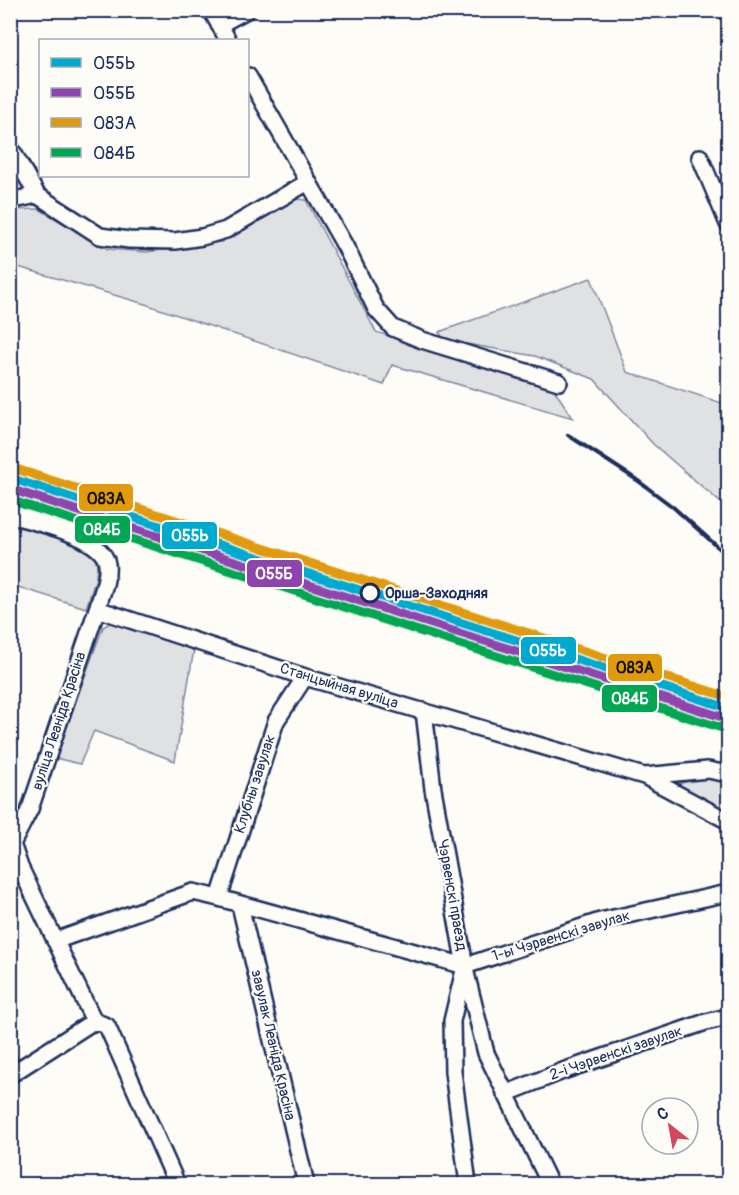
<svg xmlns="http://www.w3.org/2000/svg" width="739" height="1195" viewBox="0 0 739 1195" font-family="Pangolin,sans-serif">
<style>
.green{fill:#e0e1e3;stroke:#7e88a0;stroke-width:1.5}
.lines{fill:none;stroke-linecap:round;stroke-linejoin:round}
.minor-casing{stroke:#1b2f5e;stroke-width:20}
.minor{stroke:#fdfcf7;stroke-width:15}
.rail{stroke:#1b2f5e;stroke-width:4}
.rail-1-casing{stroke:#fdfcf7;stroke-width:14}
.rail-2-casing{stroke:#fdfcf7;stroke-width:14}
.rail-3-casing{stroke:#fdfcf7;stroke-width:14}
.rail-4-casing{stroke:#fdfcf7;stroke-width:14}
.rail-1{stroke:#00a9ce;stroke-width:9}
.rail-2{stroke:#8e44ad;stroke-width:9}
.rail-3{stroke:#e19a09;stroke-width:9}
.rail-4{stroke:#00a651;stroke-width:9}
.stop-dot{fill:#fdfcf7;stroke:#1b2f5e;stroke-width:3}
.labels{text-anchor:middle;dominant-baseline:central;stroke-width:4.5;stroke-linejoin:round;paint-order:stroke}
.stop-label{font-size:15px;font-weight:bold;fill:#1b2f5e;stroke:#fdfcf7;text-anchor:start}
.street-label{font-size:15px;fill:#1b2f5e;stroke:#fdfcf7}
.line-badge{stroke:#fdfcf7;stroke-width:2}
.badge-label{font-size:16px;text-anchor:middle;font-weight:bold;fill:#fff}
.pale-badge-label{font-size:16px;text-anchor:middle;font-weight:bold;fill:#111}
</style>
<rect width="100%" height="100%" fill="#fdfcf7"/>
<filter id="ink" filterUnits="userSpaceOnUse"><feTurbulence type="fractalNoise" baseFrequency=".0167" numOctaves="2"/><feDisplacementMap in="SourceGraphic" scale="12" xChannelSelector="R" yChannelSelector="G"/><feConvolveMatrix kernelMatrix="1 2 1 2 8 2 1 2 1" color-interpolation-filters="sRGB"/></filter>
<g filter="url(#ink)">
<path class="green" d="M 296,199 L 306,200 L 376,332 L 553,388 L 573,418 L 392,365 L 384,385 L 145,304 L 11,265 L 10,210 L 39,209 L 108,249 L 146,252 L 221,242 Z
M 591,278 L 627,372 L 728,405 L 728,509 L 653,444 L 594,379 L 535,356 L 444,340 L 439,332 Z
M 10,524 L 79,543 L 97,561 L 96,578 L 86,608 L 11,585 Z
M 110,623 L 194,649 L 175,761 L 94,731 L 80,764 L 55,758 L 103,627 Z
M 704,778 L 728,782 L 728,812 L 672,785 Z"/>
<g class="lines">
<g class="minor-casing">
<path id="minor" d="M 211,10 L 228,40
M 219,25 L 247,10
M 248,76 L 345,246 L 376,309 L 393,328 L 422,340 L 559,382
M 10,147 L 37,195 L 100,236 L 129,240 L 175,241 L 202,237 L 226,230 L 308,182
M 700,157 L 728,224
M 10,201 L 37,195
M 10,515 C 34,522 103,536 107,564 C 109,578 101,595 97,609 L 305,677 L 644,776 L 728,821
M 97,609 L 30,809 L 12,844 L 20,867 L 94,1021 L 107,1026 L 177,1184
M 424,711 L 433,789 L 465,966 L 452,1021 L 453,1072 L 468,1184
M 644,776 L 708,770 L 728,774
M 219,898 L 276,721 L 305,677
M 240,905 L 306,1184
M 55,941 L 193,892 L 219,898 L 465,966
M 465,966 L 600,921 L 728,893
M 465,969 L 486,1053 L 550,1184
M 10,1075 L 94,1021
M 505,1094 L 563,1071 L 706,1022 L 728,1017"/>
</g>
<use href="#minor" class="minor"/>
<path class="rail" d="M 568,435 L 637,480 L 673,507 L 728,556
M 10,468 L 728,697"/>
<g class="rail-1-casing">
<path id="rail-1" d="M 10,478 L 728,708"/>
</g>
<g class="rail-2-casing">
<path id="rail-2" d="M 10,489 L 725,718"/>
</g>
<g class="rail-3-casing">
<path id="rail-3" d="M 13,468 L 728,697"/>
</g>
<g class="rail-4-casing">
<path id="rail-4" d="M 10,500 L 722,728"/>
</g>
<use href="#rail-1" class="rail-1"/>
<use href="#rail-2" class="rail-2"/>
<use href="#rail-3" class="rail-3"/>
<use href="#rail-4" class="rail-4"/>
</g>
</g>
<circle class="stop-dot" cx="370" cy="593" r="9"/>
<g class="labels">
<g class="stop-label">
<text x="385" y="593">Орша-Заходняя</text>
</g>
<g class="street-label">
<text transform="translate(339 686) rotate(17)">Станцыйная вуліца</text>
<text transform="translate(59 721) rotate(-72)">вуліца Леаніда Красіна</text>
<text transform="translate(255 784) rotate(-72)">Клубны завулак</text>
<text transform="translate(452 895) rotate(80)">Чэрвенскі праезд</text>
<text transform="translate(561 936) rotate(-17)">1-ы Чэрвенскі завулак</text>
<text transform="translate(273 1045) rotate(77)">завулак Леаніда Красіна</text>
<text transform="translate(616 1053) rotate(-19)">2-і Чэрвенскі завулак</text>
</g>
</g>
<g class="line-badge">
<rect x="78" y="483" width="56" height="29" rx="6" fill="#e19a09"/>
<rect x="74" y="515" width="57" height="29" rx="6" fill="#00a651"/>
<rect x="161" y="521" width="57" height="29" rx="6" fill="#00a9ce"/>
<rect x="246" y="559" width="57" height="29" rx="6" fill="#8e44ad"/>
<rect x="520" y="636" width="57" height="29" rx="6" fill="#00a9ce"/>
<rect x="607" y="653" width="56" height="29" rx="6" fill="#e19a09"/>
<rect x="601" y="684" width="57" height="29" rx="6" fill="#00a651"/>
</g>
<g class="badge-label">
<text x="102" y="535">084Б</text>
<text x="190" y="541">055Ь</text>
<text x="274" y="579">055Б</text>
<text x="548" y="656">055Ь</text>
<text x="630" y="704">084Б</text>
</g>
<g class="pale-badge-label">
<text x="106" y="504">083А</text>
<text x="635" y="673">083А</text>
</g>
<rect width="739" height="1195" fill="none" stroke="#fdfcf7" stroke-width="36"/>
<rect x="18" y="18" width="703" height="1159" fill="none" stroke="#1b2f5e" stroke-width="2" filter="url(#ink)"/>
<rect x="39" y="39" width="210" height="138" fill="#fdfcf7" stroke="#a3aaba" stroke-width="1.5"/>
<rect x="51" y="58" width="30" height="9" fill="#00a9ce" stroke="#a3aaba" stroke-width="1.5"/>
<text x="93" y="69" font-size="18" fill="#1b2f5e">055Ь</text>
<rect x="51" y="88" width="30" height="9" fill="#8e44ad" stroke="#a3aaba" stroke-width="1.5"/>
<text x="93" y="99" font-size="18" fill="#1b2f5e">055Б</text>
<rect x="51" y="118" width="30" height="9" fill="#e19a09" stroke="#a3aaba" stroke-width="1.5"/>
<text x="93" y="129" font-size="18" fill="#1b2f5e">083А</text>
<rect x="51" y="148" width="30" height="9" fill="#00a651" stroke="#a3aaba" stroke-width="1.5"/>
<text x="93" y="159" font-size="18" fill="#1b2f5e">084Б</text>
<g transform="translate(670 1126) rotate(329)"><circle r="28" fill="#fdfcf7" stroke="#a3aaba" stroke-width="1.5"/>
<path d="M0-4.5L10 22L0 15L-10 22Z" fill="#d1495b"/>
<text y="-9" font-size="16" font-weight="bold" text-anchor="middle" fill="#1b2f5e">С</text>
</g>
</svg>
